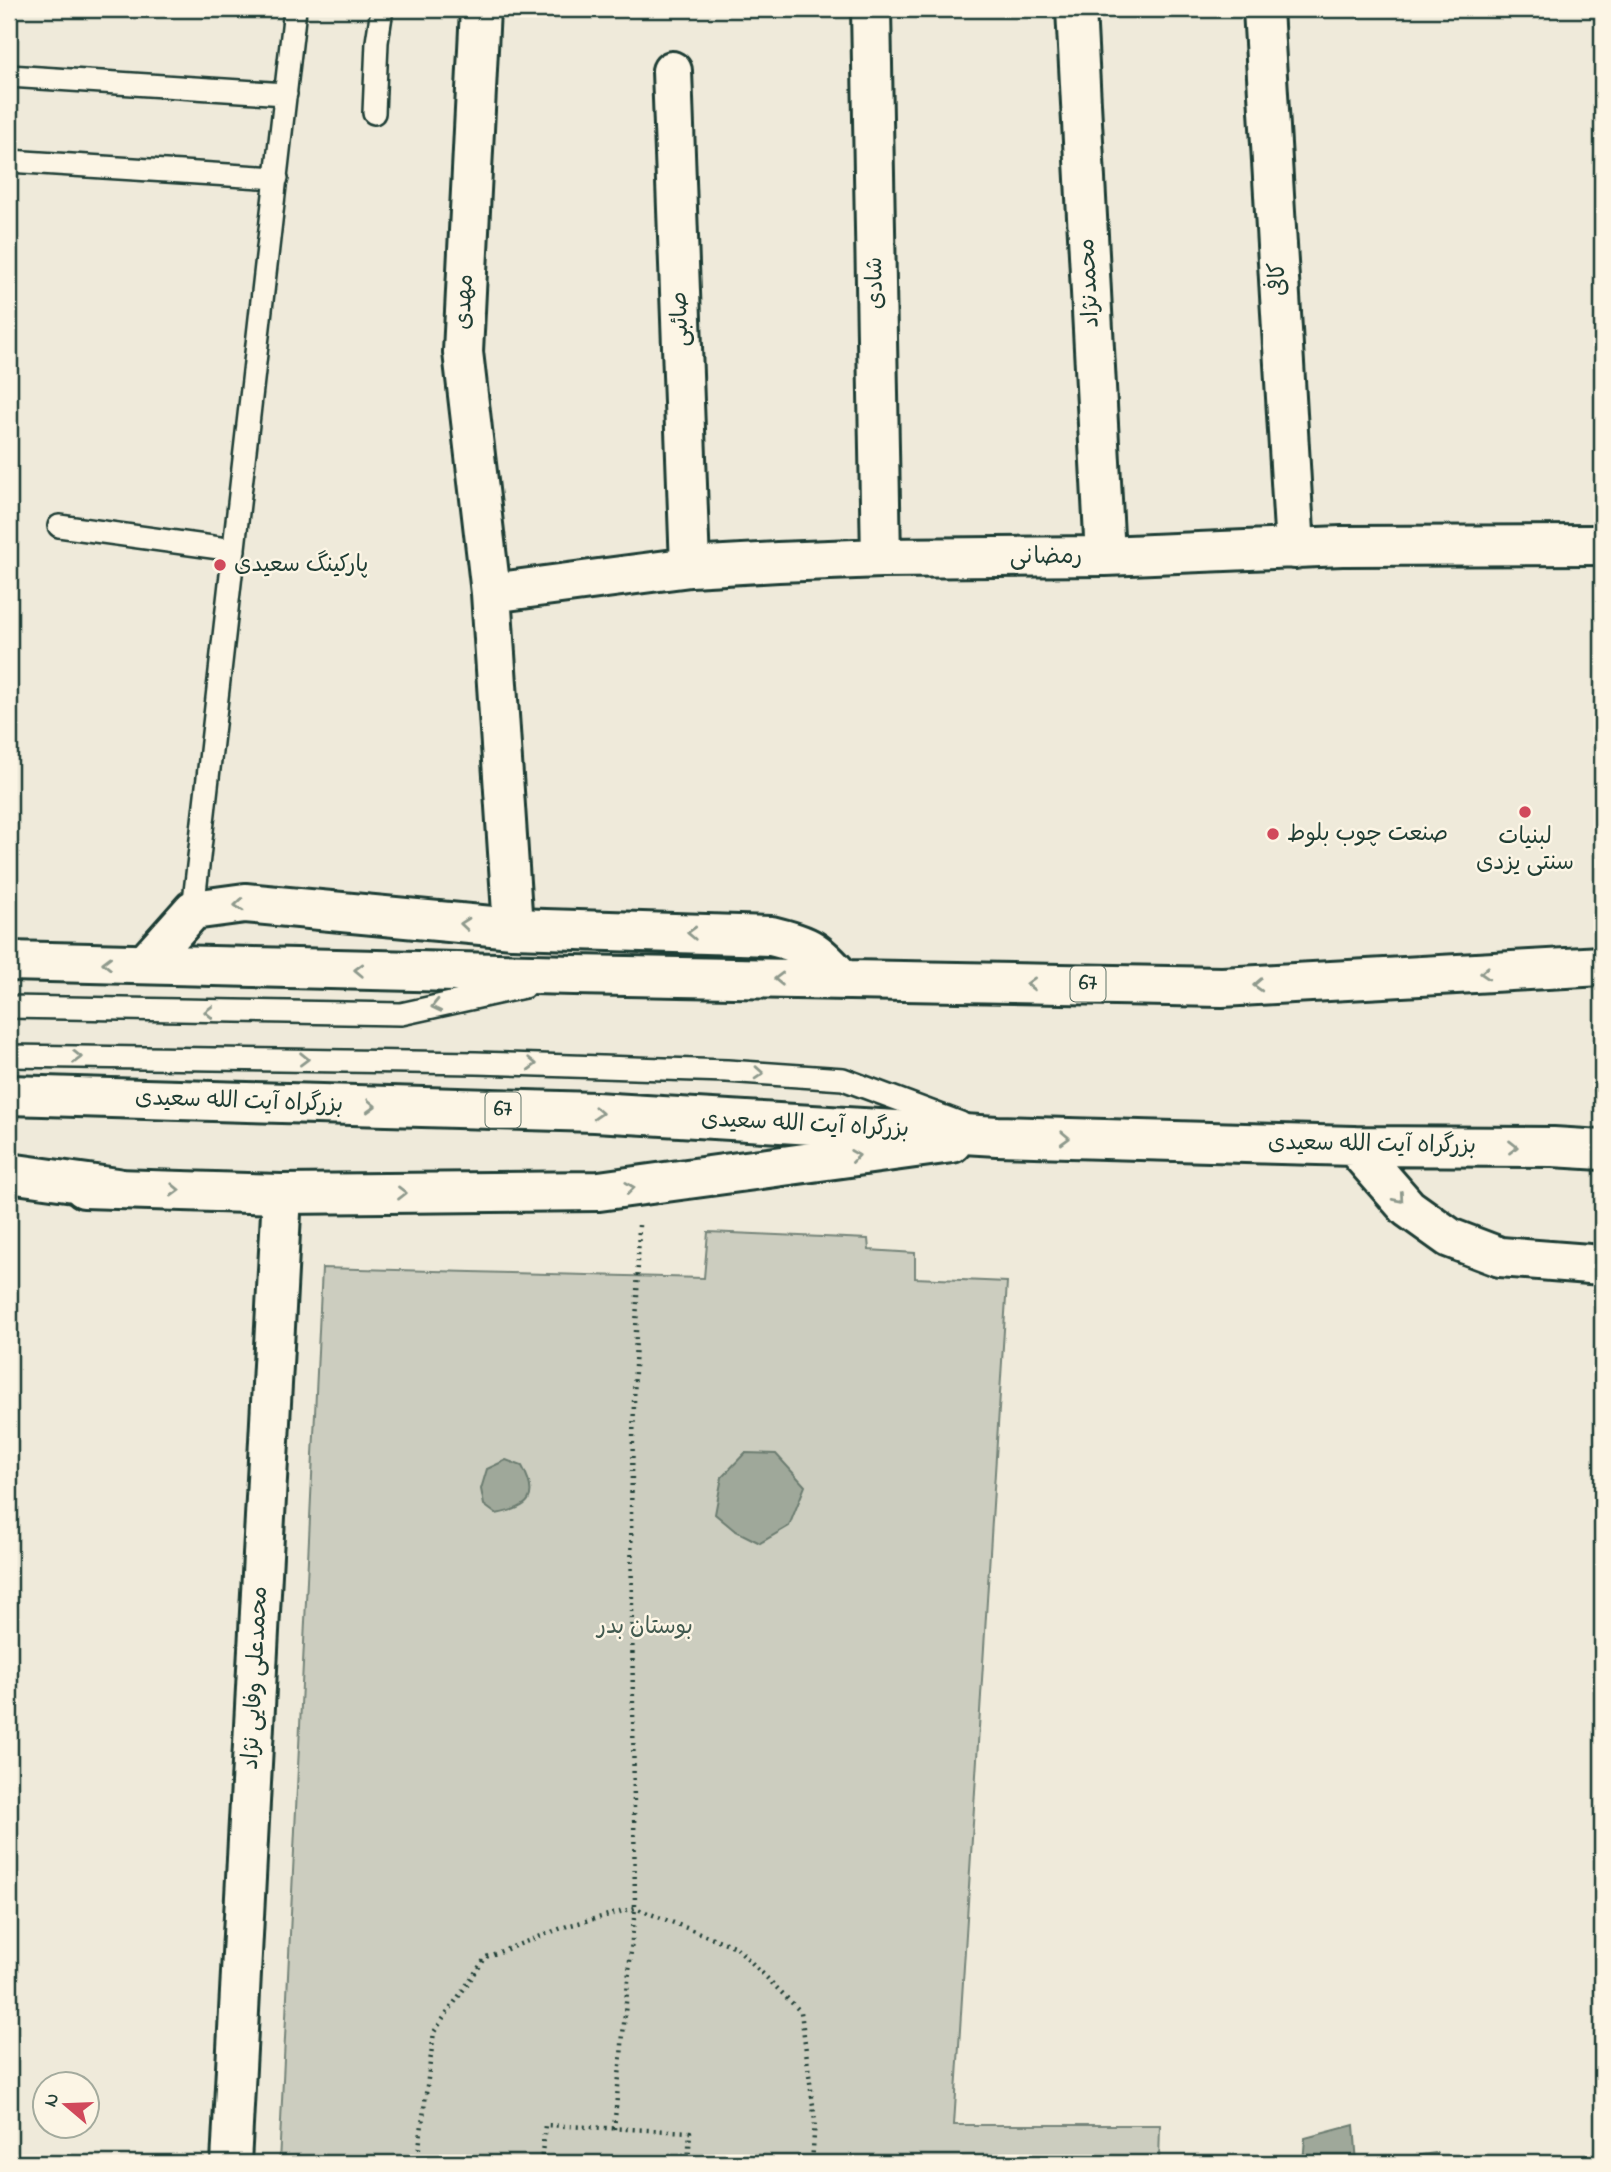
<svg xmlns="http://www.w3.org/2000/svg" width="1611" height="2172" viewBox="0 0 1611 2172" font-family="'Indie Flower','Playpen Sans Arabic',sans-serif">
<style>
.green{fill:#cccdbf;stroke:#76857a;stroke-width:2}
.water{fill:#9fa89a;stroke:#6c7d71;stroke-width:2}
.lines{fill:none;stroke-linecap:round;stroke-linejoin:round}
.service-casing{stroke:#1f3d34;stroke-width:26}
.minor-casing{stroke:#1f3d34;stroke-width:44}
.tertiary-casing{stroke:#1f3d34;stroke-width:44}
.secondary-casing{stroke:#1f3d34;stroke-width:44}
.trunk-casing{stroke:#1f3d34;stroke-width:44}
.path{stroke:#1f3d34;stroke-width:4.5;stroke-dasharray:2 5;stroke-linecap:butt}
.service{stroke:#fcf5e5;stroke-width:21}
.minor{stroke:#fcf5e5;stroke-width:38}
.tertiary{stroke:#fcf5e5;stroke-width:38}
.secondary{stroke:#fcf5e5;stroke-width:38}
.trunk{stroke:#fcf5e5;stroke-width:38}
.oneway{stroke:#8e998c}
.poi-dot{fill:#d1495b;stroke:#fcf5e5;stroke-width:2.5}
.labels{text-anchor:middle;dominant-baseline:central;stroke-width:5;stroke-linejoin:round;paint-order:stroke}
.shield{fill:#fcf5e5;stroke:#617469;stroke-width:2}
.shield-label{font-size:21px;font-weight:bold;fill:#1f3d34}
.street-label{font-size:23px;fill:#1f3d34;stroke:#fcf5e5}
.poi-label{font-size:23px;fill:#1f3d34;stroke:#fcf5e5;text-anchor:start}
.park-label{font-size:23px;fill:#425a50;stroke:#fcf5e5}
</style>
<rect width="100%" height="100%" fill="#efeada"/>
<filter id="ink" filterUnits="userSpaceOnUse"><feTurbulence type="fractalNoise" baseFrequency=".0143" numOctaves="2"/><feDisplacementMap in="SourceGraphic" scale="14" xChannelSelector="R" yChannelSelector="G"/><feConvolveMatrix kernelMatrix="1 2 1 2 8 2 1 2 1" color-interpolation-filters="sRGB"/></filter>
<g filter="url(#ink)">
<path class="green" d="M 708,1232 L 868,1239 L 869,1250 L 915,1253 L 915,1278 L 1007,1282 L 954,2125 L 1160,2125 L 1159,2163 L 279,2163 L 322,1268 L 704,1278 Z"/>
<path class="water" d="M 745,1453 L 776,1454 L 805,1486 L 789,1526 L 760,1543 L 734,1530 L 715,1514 L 722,1477 Z
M 506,1460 L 522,1466 C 540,1499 529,1508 496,1514 L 484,1505 L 481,1489 L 487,1469 Z
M 1354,2125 L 1357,2163 L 1437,2153 L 1437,2163 L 1303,2163 L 1305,2138 Z"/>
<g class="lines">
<g class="service-casing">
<path id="service" d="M 9,76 L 286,94
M 374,113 L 377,42 L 382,9
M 9,161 L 277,178
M 59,526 L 234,550
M 193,910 L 295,9
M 9,1007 L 401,1014 L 524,987
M 9,1056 L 476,1063 L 727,1071 L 843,1079 L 961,1123"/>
</g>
<g class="minor-casing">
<path id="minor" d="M 480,9 L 463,352 L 491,593 L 513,928
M 871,9 L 881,558
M 1076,9 L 1105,556
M 1263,9 L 1295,549
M 672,71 L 690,567
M 491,593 L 690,567 L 778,562 L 881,558 L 1105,556 L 1342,546 L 1602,545"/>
</g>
<g class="tertiary-casing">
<path id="tertiary" d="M 231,2163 L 282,1194"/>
</g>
<g class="secondary-casing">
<path id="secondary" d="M 84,1188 L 282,1194 L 599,1191 L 952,1143"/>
</g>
<g class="trunk-casing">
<path id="trunk" d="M 9,961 L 574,975 L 1222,987 L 1602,966
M 145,964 L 193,910 L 245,903 L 513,928 L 771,936 C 809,945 817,950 843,980
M 9,1095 L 595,1112 L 997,1136 L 1354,1146 L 1553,1147 L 1602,1150
M 1354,1146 L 1408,1208 L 1450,1238 L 1500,1257 L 1602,1265
M 9,1173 L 117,1188"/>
</g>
<path class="path" d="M 614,2129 L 635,1908 L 631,1510 L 639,1225
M 417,2163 L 434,2032 L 486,1957 L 567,1926 L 635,1908 L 736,1947 L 801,2012 L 815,2121 L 812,2163
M 541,2163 L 545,2125 L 690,2132 L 688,2163"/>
<use href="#service" class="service"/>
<use href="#minor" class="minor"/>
<use href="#tertiary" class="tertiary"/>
<use href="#secondary" class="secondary"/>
<use href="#trunk" class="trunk"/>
</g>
<defs><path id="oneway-chevron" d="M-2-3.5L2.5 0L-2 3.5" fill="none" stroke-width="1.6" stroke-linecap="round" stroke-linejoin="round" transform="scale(1.75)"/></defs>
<g class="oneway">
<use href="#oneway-chevron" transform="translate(239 905) rotate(175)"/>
<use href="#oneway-chevron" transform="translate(465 924) rotate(-175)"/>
<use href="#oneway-chevron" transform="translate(692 933) rotate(-178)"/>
<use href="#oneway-chevron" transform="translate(107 963) rotate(-179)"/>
<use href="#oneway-chevron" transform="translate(359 970) rotate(-178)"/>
<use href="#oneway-chevron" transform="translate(1485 973) rotate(177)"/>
<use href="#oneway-chevron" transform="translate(779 979) rotate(-179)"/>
<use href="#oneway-chevron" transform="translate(1031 984) rotate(-179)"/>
<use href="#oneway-chevron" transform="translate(1258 985) rotate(177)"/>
<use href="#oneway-chevron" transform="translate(436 1006) rotate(167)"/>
<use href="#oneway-chevron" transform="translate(209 1012) rotate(-179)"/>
<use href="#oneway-chevron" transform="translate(77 1057) rotate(1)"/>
<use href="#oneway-chevron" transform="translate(304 1059) rotate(1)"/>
<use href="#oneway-chevron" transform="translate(532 1064) rotate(2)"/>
<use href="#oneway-chevron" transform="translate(759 1073) rotate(4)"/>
<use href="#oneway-chevron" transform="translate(371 1106) rotate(2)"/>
<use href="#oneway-chevron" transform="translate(598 1113) rotate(3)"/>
<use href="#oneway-chevron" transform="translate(1065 1138) rotate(2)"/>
<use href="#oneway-chevron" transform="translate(1513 1147)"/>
<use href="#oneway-chevron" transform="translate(855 1156) rotate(-8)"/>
<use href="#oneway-chevron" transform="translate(630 1188) rotate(-7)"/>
<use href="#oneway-chevron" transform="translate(175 1190) rotate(2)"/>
<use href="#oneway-chevron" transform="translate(402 1193)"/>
<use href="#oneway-chevron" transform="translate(1399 1198) rotate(49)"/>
</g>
</g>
<g class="poi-dot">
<circle cx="220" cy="565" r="7"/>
<circle cx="1525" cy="812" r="7"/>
<circle cx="1273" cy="834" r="7"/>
</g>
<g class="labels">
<g class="shield">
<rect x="1070.5" y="966.5" width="35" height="35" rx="5"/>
<rect x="485.5" y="1092.5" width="35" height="35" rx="5"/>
</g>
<g class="shield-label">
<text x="1088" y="984">67</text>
<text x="503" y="1110">67</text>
</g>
<g class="street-label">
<text transform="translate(1279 279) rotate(-93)">کافی</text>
<text transform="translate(876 283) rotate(-91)">شادی</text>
<text transform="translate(1090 283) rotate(-93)">محمدنژاد</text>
<text transform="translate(465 302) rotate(-87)">مهدی</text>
<text transform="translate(681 319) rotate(-92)">صائبی</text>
<text x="1046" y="557">رمضانی</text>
<text transform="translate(239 1102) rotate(2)">بزرگراه آیت الله سعیدی</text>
<text transform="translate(805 1125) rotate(3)">بزرگراه آیت الله سعیدی</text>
<text transform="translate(1372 1145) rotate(1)">بزرگراه آیت الله سعیدی</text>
<text transform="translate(256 1678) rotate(-87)">محمدعلی وفایی نژاد</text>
</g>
<g class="poi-label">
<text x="234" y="565">پارکینگ سعیدی</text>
<text x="1287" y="834">صنعت چوب بلوط</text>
<text x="1525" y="837" text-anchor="middle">لبنیات<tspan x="1525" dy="26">سنتی یزدی</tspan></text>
</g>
<g class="park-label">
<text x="645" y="1627">بوستان بدر</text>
</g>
</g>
<rect width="1611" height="2172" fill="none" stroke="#fcf5e5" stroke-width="35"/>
<rect x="18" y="18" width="1576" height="2137" fill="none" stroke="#1f3d34" stroke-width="2.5" filter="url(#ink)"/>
<g transform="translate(66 2105) rotate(289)"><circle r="33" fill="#fcf5e5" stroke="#a4ab9e" stroke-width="2"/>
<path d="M0-5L12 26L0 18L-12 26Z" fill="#d1495b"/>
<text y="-10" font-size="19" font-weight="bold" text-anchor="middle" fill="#1f3d34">N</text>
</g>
</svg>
